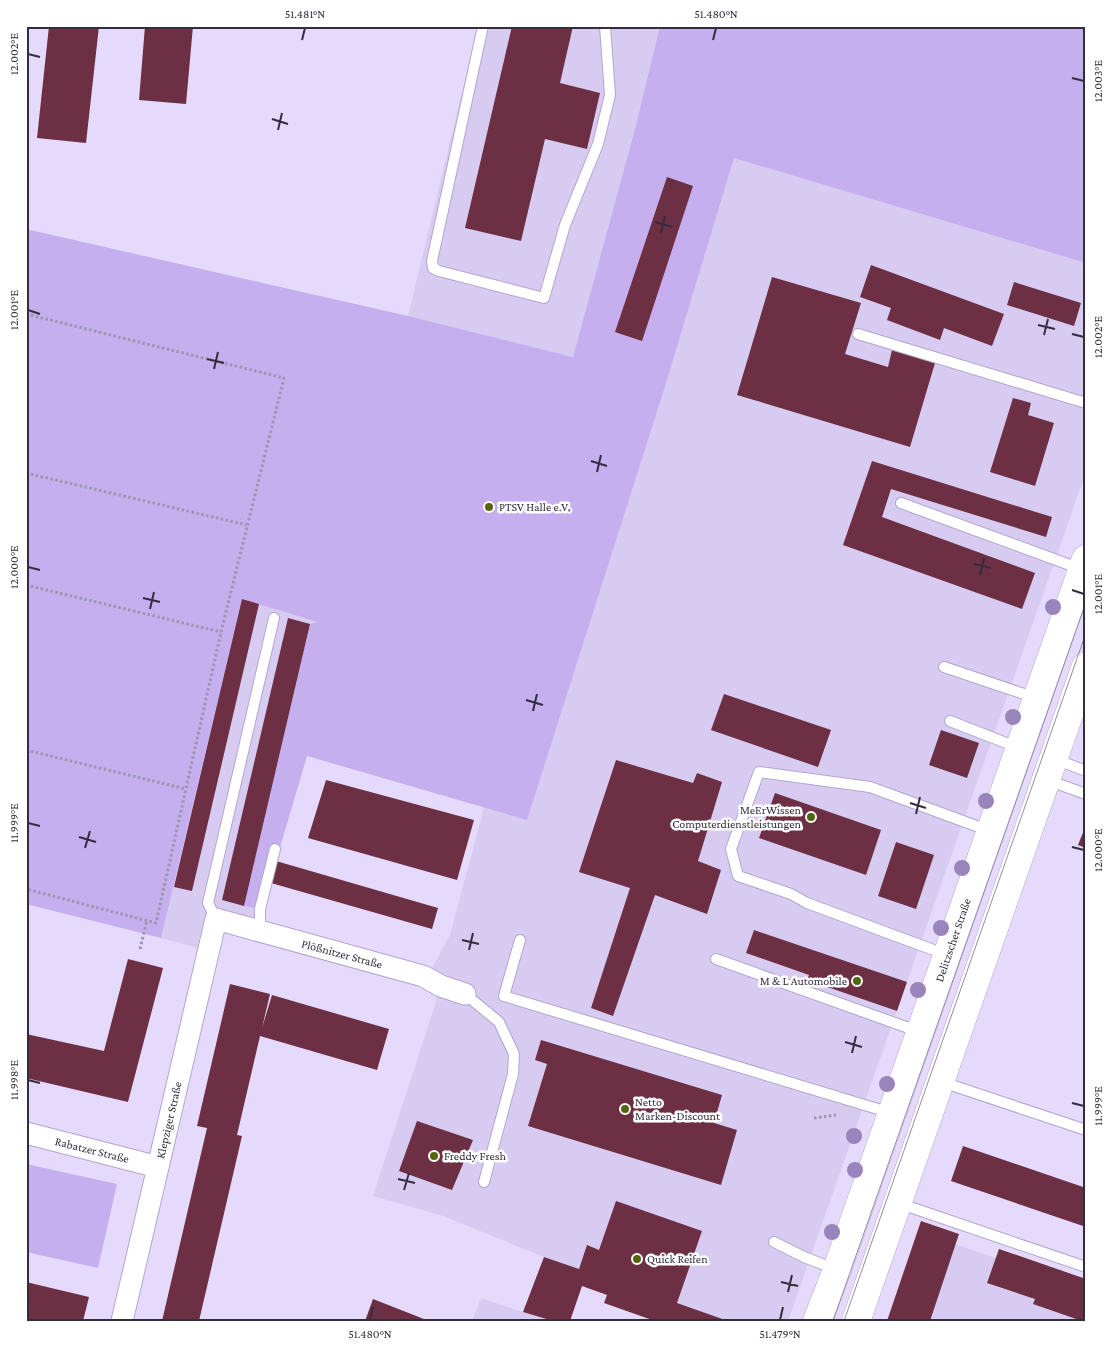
<svg xmlns="http://www.w3.org/2000/svg" width="1112" height="1347" viewBox="0 0 1112 1347" font-family="'Crimson Pro',serif">
	<rect width="100%" height="100%" fill="#e5dafb"/>
	<path fill="#d8cbf1" d="M 478,26 L 660,26 L 635,129 L 573,357 L 408,316 Z
		M 734,157 L 1086,263 L 1086,472 L 788,1321 L 728,1321 L 544,1257 L 443,1216 L 373,1196 L 441,986 L 428,975 L 450,935 L 484,808 L 485,807 L 527,819 L 663,393 Z
		M 242,599 L 319,622 L 310,624 L 244,905 L 260,909 L 260,920 L 216,919 L 209,951 L 161,938 Z
		M 923,1233 L 1086,1289 L 1086,1321 L 892,1321 Z
		M 481,1298 L 550,1321 L 472,1321 Z"/>
	<path fill="#c5afee" d="M 660,26 L 1086,26 L 1086,263 L 734,158 L 663,393 L 527,820 L 307,756 L 276,861 L 260,909 L 244,906 L 310,624 L 318,622 L 242,599 L 161,938 L 26,904 L 26,229 L 408,316 L 573,357 L 635,129 Z
		M 26,1164 L 117,1184 L 98,1268 L 26,1252 Z"/>
	<path fill="#6d2f44" d="M 49,26 L 99,26 L 86,143 L 37,138 Z
		M 145,26 L 193,26 L 186,104 L 139,100 Z
		M 512,26 L 573,26 L 560,83 L 600,93 L 587,149 L 545,139 L 521,241 L 465,228 Z
		M 667,177 L 693,186 L 642,341 L 615,332 Z
		M 871,265 L 1004,314 L 992,346 L 944,328 L 940,340 L 887,320 L 891,308 L 860,297 Z
		M 772,277 L 861,303 L 845,354 L 888,367 L 892,350 L 935,363 L 910,447 L 737,395 Z
		M 1014,282 L 1081,303 L 1074,326 L 1007,305 Z
		M 1013,398 L 1031,403 L 1028,415 L 1054,423 L 1035,486 L 990,472 Z
		M 872,461 L 1052,517 L 1046,537 L 891,489 L 882,517 L 1035,573 L 1022,609 L 843,545 Z
		M 242,599 L 259,604 L 192,891 L 174,887 Z
		M 288,618 L 310,624 L 244,906 L 222,900 Z
		M 724,694 L 831,730 L 818,767 L 711,730 Z
		M 941,730 L 979,743 L 967,778 L 929,765 Z
		M 616,760 L 693,783 L 697,773 L 722,782 L 698,861 L 721,870 L 707,914 L 655,895 L 613,1016 L 591,1008 L 630,888 L 579,872 Z
		M 326,780 L 474,820 L 457,880 L 308,838 Z
		M 775,793 L 881,830 L 866,875 L 759,838 Z
		M 1086,825 L 1086,848 L 1078,845 Z
		M 896,842 L 934,855 L 916,909 L 878,896 Z
		M 276,861 L 438,908 L 432,929 L 271,883 Z
		M 754,930 L 907,982 L 897,1011 L 807,980 L 809,975 L 746,953 Z
		M 128,959 L 163,968 L 128,1102 L 26,1078 L 26,1034 L 104,1051 Z
		M 230,984 L 270,994 L 262,1028 L 272,995 L 389,1029 L 377,1070 L 260,1036 L 237,1135 L 242,1136 L 199,1321 L 162,1321 L 207,1128 L 197,1126 Z
		M 541,1040 L 722,1095 L 714,1123 L 737,1130 L 721,1185 L 528,1126 L 547,1064 L 535,1060 Z
		M 417,1121 L 473,1140 L 452,1190 L 399,1171 Z
		M 963,1146 L 1086,1188 L 1086,1227 L 951,1181 Z
		M 616,1201 L 702,1231 L 677,1303 L 728,1321 L 655,1321 L 604,1303 L 607,1295 L 582,1286 L 570,1321 L 553,1321 L 523,1312 L 544,1257 L 579,1269 L 587,1245 L 599,1250 Z
		M 921,1221 L 959,1234 L 930,1321 L 887,1321 Z
		M 999,1249 L 1086,1279 L 1086,1321 L 1082,1321 L 1033,1304 L 1035,1299 L 987,1283 Z
		M 26,1282 L 89,1297 L 83,1321 L 26,1321 Z
		M 373,1299 L 429,1321 L 365,1321 Z"/>
	<g fill="none" stroke-linecap="round" stroke-linejoin="round">
		<g stroke="#b3a5cd" stroke-width="12">
			<path id="lane" d="M 483,26 L 432,261 L 433,268 L 439,271 L 544,298 L 565,225 L 598,144 L 610,95 L 605,26
				M 858,334 L 1086,403
				M 901,503 L 1081,569
				M 944,667 L 1036,698
				M 950,721 L 1019,748
				M 1055,759 L 1086,771
				M 1047,780 L 1086,794
				M 216,919 L 208,903 L 274,618
				M 256,930 L 260,920 L 260,909 L 275,849
				M 520,940 L 504,996 L 891,1113
				M 947,955 L 807,903 L 791,894 L 738,876 L 731,849 L 759,772 L 870,787 L 990,831
				M 716,959 L 920,1032
				M 465,994 L 499,1022 L 514,1054 L 513,1074 L 484,1182
				M 942,1082 L 1086,1130
				M 898,1203 L 1086,1267
				M 774,1242 L 804,1257 L 837,1270"/>
		</g>
		<g stroke="#b3a5cd" stroke-width="23">
			<path id="street" d="M 26,1133 L 158,1167
				M 122,1321 L 216,919 L 423,976 L 441,986 L 465,994"/>
		</g>
		<g stroke="#b3a5cd" stroke-width="29">
			<path id="secondary" d="M 817,1321 L 837,1270 L 1086,559
				M 856,1321 L 1086,666"/>
		</g>
		<path stroke="#9e95af" stroke-width="3" stroke-dasharray="2.5 2.5" stroke-linecap="butt" d="M 26,314 L 284,378 L 221,632 L 156,923 L 26,889
			M 26,473 L 247,525
			M 26,585 L 221,632
			M 26,750 L 186,789
			M 140,949 L 147,920
			M 814,1118 L 836,1115"/>
		<use href="#lane" stroke="#fff" stroke-width="10"/>
		<use href="#street" stroke="#fff" stroke-width="21"/>
		<use href="#secondary" stroke="#fff" stroke-width="28"/>
		<path stroke="#938aa3" stroke-width="1" d="M 833,1321 L 1086,602
			M 844,1321 L 1086,633"/>
	</g>
	<g fill="#9a84bc">
		<circle cx="1053" cy="607" r="8"/>
		<circle cx="1013" cy="717" r="8"/>
		<circle cx="986" cy="801" r="8"/>
		<circle cx="962" cy="868" r="8"/>
		<circle cx="941" cy="928" r="8"/>
		<circle cx="918" cy="990" r="8"/>
		<circle cx="887" cy="1084" r="8"/>
		<circle cx="854" cy="1136" r="8"/>
		<circle cx="855" cy="1170" r="8"/>
		<circle cx="832" cy="1232" r="8"/>
	</g>
	<path fill="none" stroke="#332d3d" stroke-width="2" d="M 302,40 L 305,28M 713,40 L 716,28M 28,54 L 40,57M 1072,78 L 1084,81M 272,119 L 288,124M 278,130 L 282,113M 655,222 L 672,227M 661,233 L 665,216M 28,310 L 40,314M 1038,325 L 1055,329M 1072,334 L 1084,337M 1044,335 L 1048,319M 207,359 L 224,363M 214,369 L 218,352M 591,461 L 607,466M 597,472 L 601,455M 974,564 L 991,568M 28,567 L 40,570M 980,575 L 984,558M 1072,590 L 1084,594M 143,598 L 160,602M 150,609 L 154,592M 526,700 L 543,705M 533,711 L 537,694M 910,803 L 926,808M 916,814 L 920,797M 28,823 L 40,826M 79,837 L 96,842M 1072,847 L 1084,850M 85,848 L 90,831M 462,940 L 479,944M 469,950 L 473,933M 845,1042 L 862,1047M 852,1053 L 856,1036M 28,1080 L 40,1083M 1072,1103 L 1084,1106M 398,1179 L 415,1183M 404,1190 L 409,1173M 781,1282 L 798,1286M 788,1292 L 792,1275M 370,1320 L 373,1307M 780,1320 L 783,1307"/>
	<g fill="#55650e" stroke="#fff" stroke-width="2">
		<circle cx="489" cy="507" r="5"/>
		<circle cx="811" cy="817" r="5"/>
		<circle cx="857" cy="981" r="5"/>
		<circle cx="625" cy="1109" r="5"/>
		<circle cx="434" cy="1156" r="5"/>
		<circle cx="637" cy="1259" r="5"/>
	</g>
	<g text-anchor="middle" dominant-baseline="central" stroke-width="5" stroke-linejoin="round" paint-order="stroke">
		<g font-size="12" fill="#332d3d" stroke="#fff" text-anchor="start">
			<text x="499" y="507">PTSV Halle e.V.</text>
			<text x="801" y="810" text-anchor="end">MeErWissen<tspan x="801" dy="14">Computerdienstleistungen</tspan></text>
			<text x="847" y="981" text-anchor="end">M &amp; L Automobile</text>
			<text x="635" y="1102">Netto<tspan x="635" dy="14">Marken-Discount</tspan></text>
			<text x="444" y="1156">Freddy Fresh</text>
			<text x="647" y="1259">Quick Reifen</text>
		</g>
		<g font-size="12" fill="#332d3d" stroke="#fff">
			<text transform="translate(953 940) rotate(-71)">Delitzscher Straße</text>
			<text transform="translate(342 954) rotate(15)">Plößnitzer Straße</text>
			<text transform="translate(169 1120) rotate(-77)">Klepziger Straße</text>
			<text transform="translate(92 1150) rotate(14)">Rabatzer Straße</text>
		</g>
	</g>
	<rect width="1112" height="1347" fill="none" stroke="#ffffff" stroke-width="55"/>
	<rect x="28" y="28" width="1056" height="1292" fill="none" stroke="#332d3d" stroke-width="2"/>
	<g font-size="12" text-anchor="middle" fill="#332d3d">
		<text x="305" y="18">51.481°N</text>
		<text x="716" y="18">51.480°N</text>
		<text transform="translate(14 54) rotate(-90)" y="4">12.002°E</text>
		<text transform="translate(1098 81) rotate(-90)" y="4">12.003°E</text>
		<text transform="translate(14 310) rotate(-90)" y="4">12.001°E</text>
		<text transform="translate(1098 337) rotate(-90)" y="4">12.002°E</text>
		<text transform="translate(14 567) rotate(-90)" y="4">12.000°E</text>
		<text transform="translate(1098 594) rotate(-90)" y="4">12.001°E</text>
		<text transform="translate(14 823) rotate(-90)" y="4">11.999°E</text>
		<text transform="translate(1098 850) rotate(-90)" y="4">12.000°E</text>
		<text transform="translate(14 1080) rotate(-90)" y="4">11.998°E</text>
		<text transform="translate(1098 1106) rotate(-90)" y="4">11.999°E</text>
		<text x="370" y="1338">51.480°N</text>
		<text x="780" y="1338">51.479°N</text>
	</g>
</svg>
